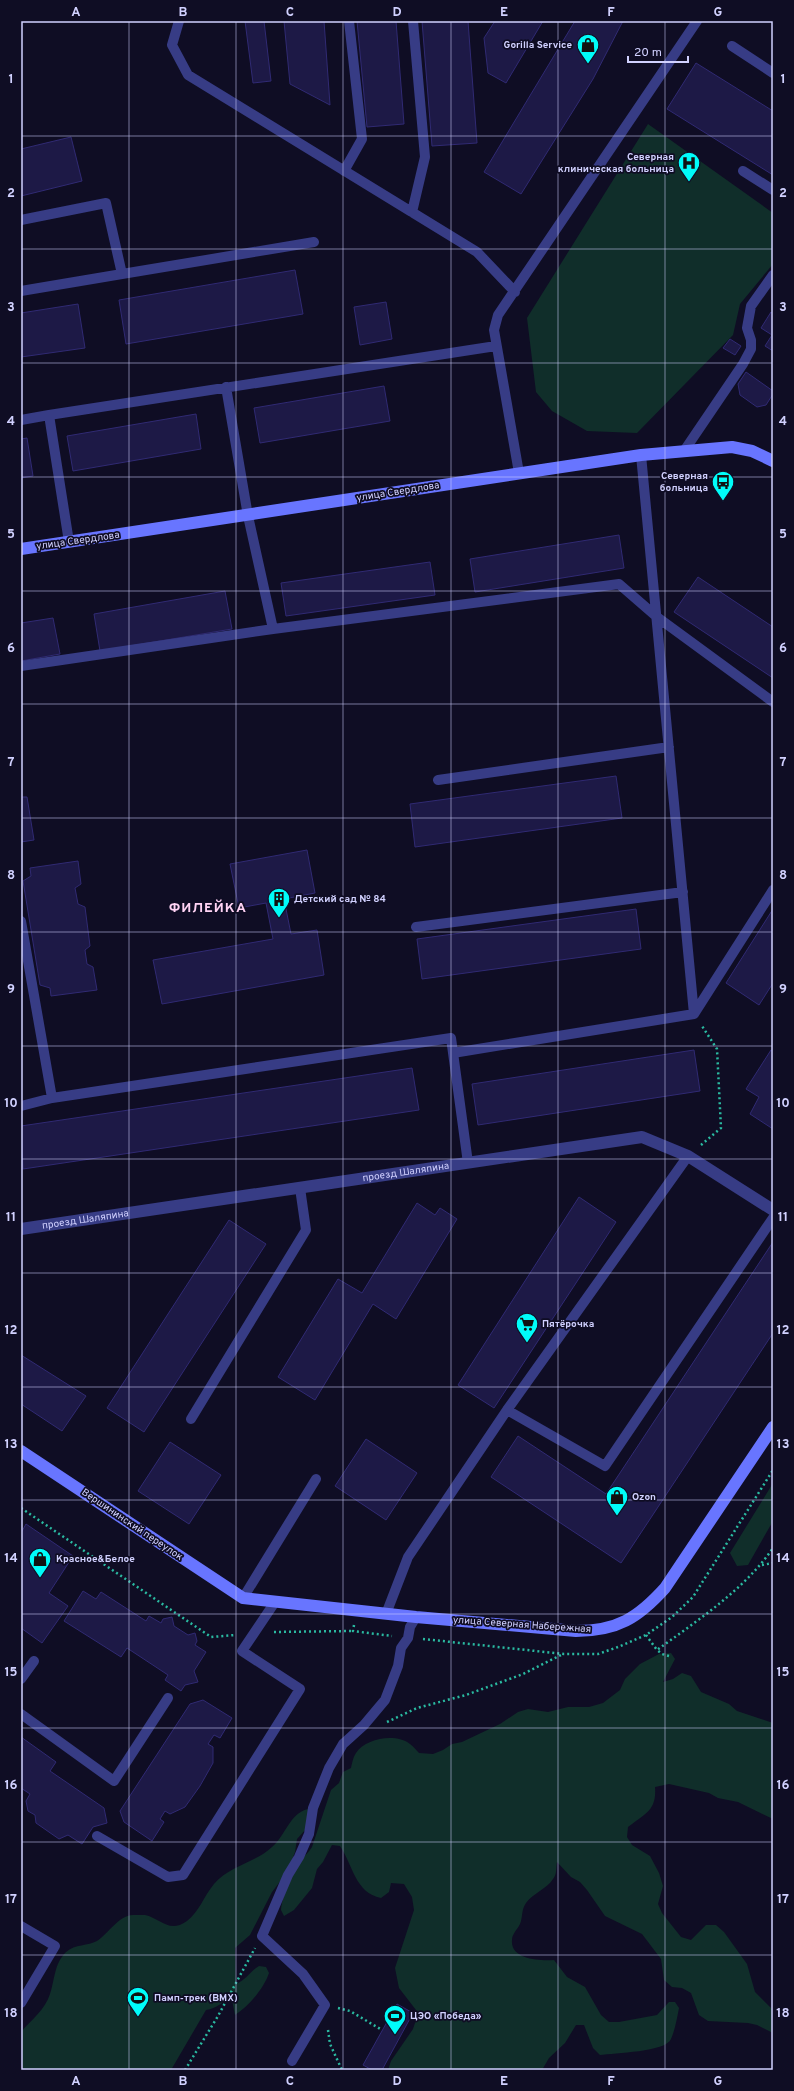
<svg xmlns="http://www.w3.org/2000/svg" width="794" height="2091" viewBox="0 0 794 2091" font-family="Overpass,sans-serif">
	<rect width="100%" height="100%" fill="#0f0d24"/>
	<path fill="#102e2a" d="M 648,124 L 773,213 L 773,264 L 740,304 L 733,335 L 637,433 L 587,431 L 552,411 L 536,392 L 527,318 Z
		M 773,1483 L 773,1521 L 748,1565 L 737,1566 L 730,1553 Z
		M 671,1653 L 675,1659 L 663,1682 L 673,1679 L 682,1673 L 691,1676 L 701,1692 L 729,1704 L 737,1711 L 773,1723 L 773,1819 L 738,1802 L 718,1798 L 709,1793 L 669,1784 L 655,1787 C 657,1811 644,1814 628,1827 L 627,1837 L 632,1845 L 650,1856 L 659,1873 L 663,1886 L 658,1904 L 662,1913 L 681,1937 L 691,1940 L 706,1925 L 716,1925 L 724,1932 L 747,1964 L 755,1992 L 773,2010 L 773,2033 L 757,2025 L 748,2023 L 708,2021 L 699,2015 L 691,1993 L 682,1988 L 672,1987 L 664,1980 L 661,1959 L 642,1934 L 605,1916 L 587,1890 L 580,1882 L 571,1877 L 557,1862 C 556,1867 557,1875 553,1879 C 547,1889 533,1893 526,1903 C 521,1910 523,1917 520,1924 C 517,1930 512,1934 512,1940 C 510,1960 541,1961 554,1960 L 567,1977 L 585,1987 L 601,2015 L 609,2022 L 619,2022 L 657,2015 L 669,2002 L 675,2002 L 679,2008 C 677,2018 675,2030 671,2039 C 666,2052 614,2053 600,2055 L 593,2048 L 584,2025 L 576,2025 L 565,2043 L 549,2058 L 542,2070 L 388,2070 L 391,2061 L 413,2029 L 417,2017 L 416,2010 L 399,1988 L 395,1968 L 414,1910 L 412,1897 L 404,1884 L 391,1883 L 389,1892 L 381,1898 C 355,1893 353,1865 340,1846 L 332,1845 L 323,1862 L 317,1869 L 312,1888 L 294,1910 L 284,1916 L 281,1910 C 282,1896 293,1870 302,1859 C 305,1855 309,1852 312,1847 L 331,1790 L 339,1783 L 343,1772 L 351,1768 C 352,1764 353,1757 356,1753 C 366,1738 396,1733 410,1744 C 414,1747 416,1750 419,1753 L 433,1754 L 443,1750 L 452,1744 L 462,1742 L 500,1724 L 518,1712 L 528,1709 L 548,1712 L 568,1707 L 589,1707 L 603,1703 L 620,1690 L 625,1679 L 640,1664 L 659,1654 Z
		M 308,1809 L 310,1812 L 306,1829 L 297,1839 L 295,1852 L 288,1871 L 272,1892 L 250,1935 L 235,1948 L 236,1984 C 246,1980 250,1971 259,1966 L 266,1967 L 269,1973 C 264,1988 249,2006 235,2015 L 232,2000 C 222,2000 217,2009 206,2010 L 171,2070 L 21,2070 L 21,2032 C 31,2020 45,2010 50,1994 C 55,1979 54,1964 66,1952 C 75,1944 88,1946 97,1941 C 109,1933 118,1916 133,1915 C 137,1915 142,1915 145,1915 C 160,1918 169,1934 187,1921 C 199,1912 204,1896 214,1884 C 229,1866 255,1863 272,1847 C 286,1835 289,1814 308,1809 Z"/>
	<path fill="#1d1946" stroke="#302a73" d="M 245,21 L 264,21 L 271,81 L 253,83 Z
		M 284,21 L 324,21 L 330,105 L 290,84 Z
		M 357,21 L 396,21 L 404,124 L 367,127 Z
		M 422,21 L 468,21 L 477,143 L 432,146 Z
		M 495,21 L 543,21 L 506,83 L 488,73 L 484,38 Z
		M 575,21 L 623,21 L 593,79 L 521,194 L 484,172 Z
		M 696,63 L 773,111 L 773,175 L 667,109 Z
		M 71,137 L 82,181 L 21,196 L 21,149 Z
		M 295,270 L 303,314 L 126,344 L 119,300 Z
		M 386,302 L 392,339 L 360,345 L 354,307 Z
		M 78,304 L 85,348 L 21,357 L 21,313 Z
		M 771,312 L 773,314 L 773,351 L 765,346 L 772,335 L 761,328 Z
		M 730,339 L 741,346 L 735,355 L 723,348 Z
		M 746,372 L 773,391 L 773,394 L 766,405 L 757,407 L 740,395 L 738,384 Z
		M 384,386 L 390,421 L 260,443 L 254,408 Z
		M 196,414 L 201,449 L 73,471 L 67,436 Z
		M 27,438 L 33,476 L 21,478 L 21,439 Z
		M 619,535 L 624,568 L 475,592 L 470,559 Z
		M 430,562 L 435,595 L 286,616 L 281,583 Z
		M 698,577 L 773,627 L 773,678 L 674,612 Z
		M 225,591 L 232,629 L 100,651 L 94,614 Z
		M 53,618 L 60,654 L 21,661 L 21,623 Z
		M 616,776 L 622,818 L 415,847 L 410,804 Z
		M 21,797 L 27,797 L 34,840 L 21,842 Z
		M 307,850 L 315,893 L 284,899 L 291,934 L 317,930 L 324,975 L 162,1004 L 153,960 L 273,939 L 266,903 L 239,908 L 230,864 Z
		M 78,861 L 81,884 L 75,888 L 78,904 L 85,907 L 90,946 L 85,950 L 87,964 L 93,967 L 97,990 L 51,996 L 50,988 L 40,985 L 23,881 L 31,876 L 30,868 Z
		M 636,909 L 641,949 L 422,979 L 417,939 Z
		M 773,909 L 773,983 L 759,1005 L 726,983 Z
		M 694,1050 L 700,1091 L 478,1125 L 472,1084 Z
		M 771,1050 L 773,1051 L 773,1129 L 750,1114 L 759,1097 L 746,1089 Z
		M 412,1068 L 419,1110 L 23,1169 L 21,1126 Z
		M 579,1197 L 616,1222 L 494,1408 L 458,1385 Z
		M 417,1203 L 435,1215 L 440,1208 L 457,1219 L 396,1319 L 373,1304 L 315,1400 L 278,1377 L 338,1279 L 362,1293 Z
		M 229,1220 L 266,1244 L 144,1432 L 107,1408 Z
		M 773,1242 L 773,1333 L 621,1563 L 491,1477 L 518,1436 L 606,1494 Z
		M 21,1355 L 86,1396 L 62,1431 L 21,1404 Z
		M 366,1439 L 417,1473 L 386,1520 L 335,1486 Z
		M 170,1442 L 221,1475 L 189,1524 L 138,1491 Z
		M 26,1524 L 73,1556 L 49,1593 L 68,1606 L 42,1643 L 21,1628 L 21,1533 Z
		M 83,1591 L 96,1599 L 101,1592 L 146,1621 L 149,1616 L 161,1623 L 163,1619 L 172,1617 L 174,1626 L 188,1635 L 195,1633 L 197,1641 L 195,1645 L 206,1652 L 194,1671 L 198,1682 L 185,1685 L 181,1691 L 165,1680 L 168,1675 L 127,1648 L 121,1657 L 64,1621 Z
		M 203,1700 L 232,1718 L 220,1738 L 214,1735 L 208,1744 L 213,1747 L 213,1763 L 200,1786 L 185,1807 L 170,1814 L 165,1811 L 160,1819 L 164,1822 L 152,1841 L 124,1822 L 120,1811 L 190,1704 Z
		M 21,1737 L 56,1762 L 50,1771 L 104,1808 L 107,1823 L 93,1827 L 82,1844 L 68,1835 L 59,1839 L 36,1823 L 35,1815 L 28,1811 L 26,1801 L 30,1794 L 21,1788 Z
		M 397,2004 L 413,2013 L 382,2070 L 372,2070 L 363,2065 Z"/>
	<g fill="none" stroke-linecap="round" stroke-linejoin="round">
		<path stroke="#2abaa1" stroke-width="2.5" stroke-dasharray="2 3" stroke-linecap="butt" d="M 701,1145 L 721,1128 L 717,1049 L 702,1026
			M 21,1508 L 211,1637 L 235,1635
			M 762,1565 L 773,1563
			M 354,1625 L 353,1631 L 392,1636
			M 274,1632 L 353,1631
			M 646,1635 L 657,1650
			M 423,1639 L 564,1654 L 598,1654 L 618,1647 L 646,1635 L 672,1617 L 693,1597 L 773,1470
			M 669,1656 L 662,1654 L 657,1650 C 698,1620 744,1590 773,1548
			M 387,1722 L 417,1708 L 466,1695 L 523,1674 L 563,1654
			M 338,2008 L 350,2011 L 382,2030
			M 328,2030 L 330,2044 L 342,2070
			M 185,2070 L 218,2016 L 255,1948"/>
		<path stroke="#373c85" stroke-width="10" d="M 179,21 L 172,45 L 188,75 L 477,252 L 515,292
			M 732,46 L 773,73
			M 344,171 L 362,139 L 349,21
			M 743,171 L 773,190
			M 412,212 L 425,157 L 413,21
			M 21,220 L 106,203 L 122,274 L 314,242
			M 21,291 L 122,274
			M 226,387 L 248,516 L 273,629 L 619,584 L 657,617 L 773,702
			M 49,415 L 496,346
			M 21,420 L 49,415 L 69,542
			M 684,451 L 743,364 L 751,349 L 751,340 L 747,328 L 751,306 L 773,275
			M 641,455 L 694,1014 L 773,890
			M 519,473 L 494,330 L 498,315 L 697,21
			M 21,666 L 273,629
			M 438,780 L 669,747
			M 21,921 L 52,1098 L 451,1038 L 468,1163
			M 416,927 L 683,892
			M 453,1053 L 694,1014
			M 21,1106 L 52,1098
			M 507,1410 L 605,1466 L 773,1218
			M 191,1419 L 306,1230 L 300,1188
			M 243,1598 L 316,1479
			M 386,1614 L 408,1557 L 507,1410 L 688,1156
			M 21,1679 L 34,1661
			M 21,1714 L 114,1781 L 168,1698
			M 97,1836 L 168,1877 L 183,1875 L 300,1689 L 242,1651 L 275,1602
			M 21,1926 L 55,1946 L 21,2003
			M 292,2061 L 325,2005 L 303,1974 L 262,1936 L 288,1875 L 299,1857 L 309,1834 L 313,1808 L 329,1768 L 343,1744 L 364,1725 L 385,1700 L 398,1666 L 401,1648 L 408,1638 L 410,1627 L 416,1617"/>
		<path stroke="#373c85" stroke-width="12" id="s1" d="M 21,1229 L 642,1137 L 688,1156 L 773,1210"/>
		<path stroke="#6875ff" stroke-width="12" d="M 21,549 L 641,455 L 732,447 L 752,451 L 773,461
			M 21,1451 L 243,1598 L 416,1617 L 576,1631 C 617,1631 638,1618 665,1588 L 773,1427"/>
	</g>
	<path fill="none" stroke="#d1d1ff" stroke-width="1" stroke-opacity="0.55" d="M 129,21 L 129,2070M 236,21 L 236,2070M 343,21 L 343,2070M 451,21 L 451,2070M 558,21 L 558,2070M 665,21 L 665,2070M 21,136 L 773,136M 21,249 L 773,249M 21,363 L 773,363M 21,477 L 773,477M 21,591 L 773,591M 21,704 L 773,704M 21,818 L 773,818M 21,932 L 773,932M 21,1046 L 773,1046M 21,1159 L 773,1159M 21,1273 L 773,1273M 21,1387 L 773,1387M 21,1500 L 773,1500M 21,1614 L 773,1614M 21,1728 L 773,1728M 21,1842 L 773,1842M 21,1955 L 773,1955"/>
	<defs>
		<g id="shop-pin" transform="scale(1.15)"><path d="M0 17L-7.5 6A9.5 9.5 0 1 1 7.5 6Z" fill="#00fcf9" stroke="#0f0d24"/><path d="M-5-2.5h2.3a2.7 3.5 0 0 1 5.4 0H5L5.5 6h-11ZM-1.5-2.5h3a1.5 2.3 0 0 0-3 0Z" fill="#111"/></g>
		<g id="hospital-pin" transform="scale(1.15)"><path d="M0 17L-7.5 6A9.5 9.5 0 1 1 7.5 6Z" fill="#00fcf9" stroke="#0f0d24"/><path d="M-5-5h3v3.5h4V-5h3V5h-3V1.5h-4V5h-3Z" fill="#111"/></g>
		<g id="bus-pin" transform="scale(1.15)"><path d="M0 17L-7.5 6A9.5 9.5 0 1 1 7.5 6Z" fill="#00fcf9" stroke="#0f0d24"/><path d="M-5-6H5V4H4V6H2V4H-2V6H-4V4H-5ZM-3.5-4V0h7V-4ZM-3.5 1.2v1.5H-2V1.2ZM2 1.2v1.5H3.5V1.2Z" fill="#111"/></g>
		<g id="building-pin" transform="scale(1.15)"><path d="M0 17L-7.5 6A9.5 9.5 0 1 1 7.5 6Z" fill="#00fcf9" stroke="#0f0d24"/><path d="M-4-6H4V6H1V3H-1V6H-4ZM-2.5-4.3h1.7v1.8h-1.7ZM.8-4.3h1.7v1.8H.8ZM-2.5-1h1.7V.8h-1.7ZM.8-1h1.7V.8H.8Z" fill="#111"/></g>
		<g id="supermarket-pin" transform="scale(1.15)"><path d="M0 17L-7.5 6A9.5 9.5 0 1 1 7.5 6Z" fill="#00fcf9" stroke="#0f0d24"/><path d="M-6-5.5h2.5l.6 2H6L4.5 2H-2.5L-4.4-4H-6ZM-1.5 3.2a1.3 1.3 0 1 0 .1 0ZM3 3.2a1.3 1.3 0 1 0 .1 0Z" fill="#111"/></g>
		<g id="stadium-pin" transform="scale(1.15)"><path d="M0 17L-7.5 6A9.5 9.5 0 1 1 7.5 6Z" fill="#00fcf9" stroke="#0f0d24"/><path d="M0-5a6.5 5 0 1 0 0 10a6.5 5 0 1 0 0-10ZM-3.5-1.8h7v3.6h-7Z" fill="#111"/></g>
	</defs>
	<g fill-rule="evenodd">
		<use href="#shop-pin" x="588" y="45"/>
		<use href="#hospital-pin" x="689" y="163"/>
		<use href="#bus-pin" x="723" y="482"/>
		<use href="#building-pin" x="279" y="899"/>
		<use href="#supermarket-pin" x="527" y="1324"/>
		<use href="#shop-pin" x="617" y="1497"/>
		<use href="#shop-pin" x="40" y="1559"/>
		<use href="#stadium-pin" x="138" y="1998"/>
		<use href="#stadium-pin" x="395" y="2016"/>
	</g>
	<g text-anchor="middle" dominant-baseline="central" stroke-width="3.5" stroke-linejoin="round" paint-order="stroke">
		<g font-size="10" font-weight="bold" fill="#d1d1ff" stroke="#0f0d24" text-anchor="start">
			<text x="572" y="45" text-anchor="end">Gorilla Service</text>
			<text x="674" y="157" text-anchor="end">Северная<tspan x="674" dy="12">клиническая больница</tspan></text>
			<text x="708" y="476" text-anchor="end">Северная<tspan x="708" dy="12">больница</tspan></text>
			<text x="294" y="899">Детский сад № 84</text>
			<text x="542" y="1324">Пятёрочка</text>
			<text x="632" y="1497">Ozon</text>
			<text x="56" y="1559">Красное&amp;Белое</text>
			<text x="154" y="1998">Памп-трек (BMX)</text>
			<text x="410" y="2016">ЦЭО «Победа»</text>
		</g>
		<g font-size="10" fill="#d1d1ff" stroke="#0f0d24">
			<text transform="translate(398 492) rotate(-9)">улица Свердлова</text>
			<text transform="translate(78 541) rotate(-8)">улица Свердлова</text>
			<text stroke="none"><textPath href="#s1" startOffset="389">проезд Шаляпина</textPath></text>
			<text stroke="none"><textPath href="#s1" startOffset="65">проезд Шаляпина</textPath></text>
			<text transform="translate(132 1525) rotate(34)">Вершининский переулок</text>
			<text transform="translate(522 1625) rotate(4)">улица Северная Набережная</text>
		</g>
		<g font-size="14" font-weight="bold" letter-spacing="1" fill="#ffd3f4" stroke="#0f0d24">
			<text x="208" y="908">ФИЛЕЙКА</text>
		</g>
	</g>
	<rect width="794" height="2091" fill="none" stroke="#0f0d24" stroke-width="44"/>
	<path d="M628 56v6h60v-6" fill="none" stroke="#d1d1ff" stroke-width="2"/>
	<text x="634" y="56" font-size="12" fill="#d1d1ff" stroke="#0f0d24" stroke-width="3" paint-order="stroke">20 m</text>
	<rect x="22" y="22" width="750" height="2047" fill="none" stroke="#d1d1ff" stroke-width="1.5"/>
	<g font-size="13" text-anchor="middle" font-weight="bold" fill="#d1d1ff">
		<text x="76" y="16">A</text>
		<text x="183" y="16">B</text>
		<text x="290" y="16">C</text>
		<text x="397" y="16">D</text>
		<text x="504" y="16">E</text>
		<text x="611" y="16">F</text>
		<text x="718" y="16">G</text>
		<text x="11" y="83">1</text>
		<text x="783" y="83">1</text>
		<text x="11" y="197">2</text>
		<text x="783" y="197">2</text>
		<text x="11" y="311">3</text>
		<text x="783" y="311">3</text>
		<text x="11" y="425">4</text>
		<text x="783" y="425">4</text>
		<text x="11" y="538">5</text>
		<text x="783" y="538">5</text>
		<text x="11" y="652">6</text>
		<text x="783" y="652">6</text>
		<text x="11" y="766">7</text>
		<text x="783" y="766">7</text>
		<text x="11" y="879">8</text>
		<text x="783" y="879">8</text>
		<text x="11" y="993">9</text>
		<text x="783" y="993">9</text>
		<text x="11" y="1107">10</text>
		<text x="783" y="1107">10</text>
		<text x="11" y="1221">11</text>
		<text x="783" y="1221">11</text>
		<text x="11" y="1334">12</text>
		<text x="783" y="1334">12</text>
		<text x="11" y="1448">13</text>
		<text x="783" y="1448">13</text>
		<text x="11" y="1562">14</text>
		<text x="783" y="1562">14</text>
		<text x="11" y="1676">15</text>
		<text x="783" y="1676">15</text>
		<text x="11" y="1789">16</text>
		<text x="783" y="1789">16</text>
		<text x="11" y="1903">17</text>
		<text x="783" y="1903">17</text>
		<text x="11" y="2017">18</text>
		<text x="783" y="2017">18</text>
		<text x="76" y="2085">A</text>
		<text x="183" y="2085">B</text>
		<text x="290" y="2085">C</text>
		<text x="397" y="2085">D</text>
		<text x="504" y="2085">E</text>
		<text x="611" y="2085">F</text>
		<text x="718" y="2085">G</text>
	</g>
</svg>
